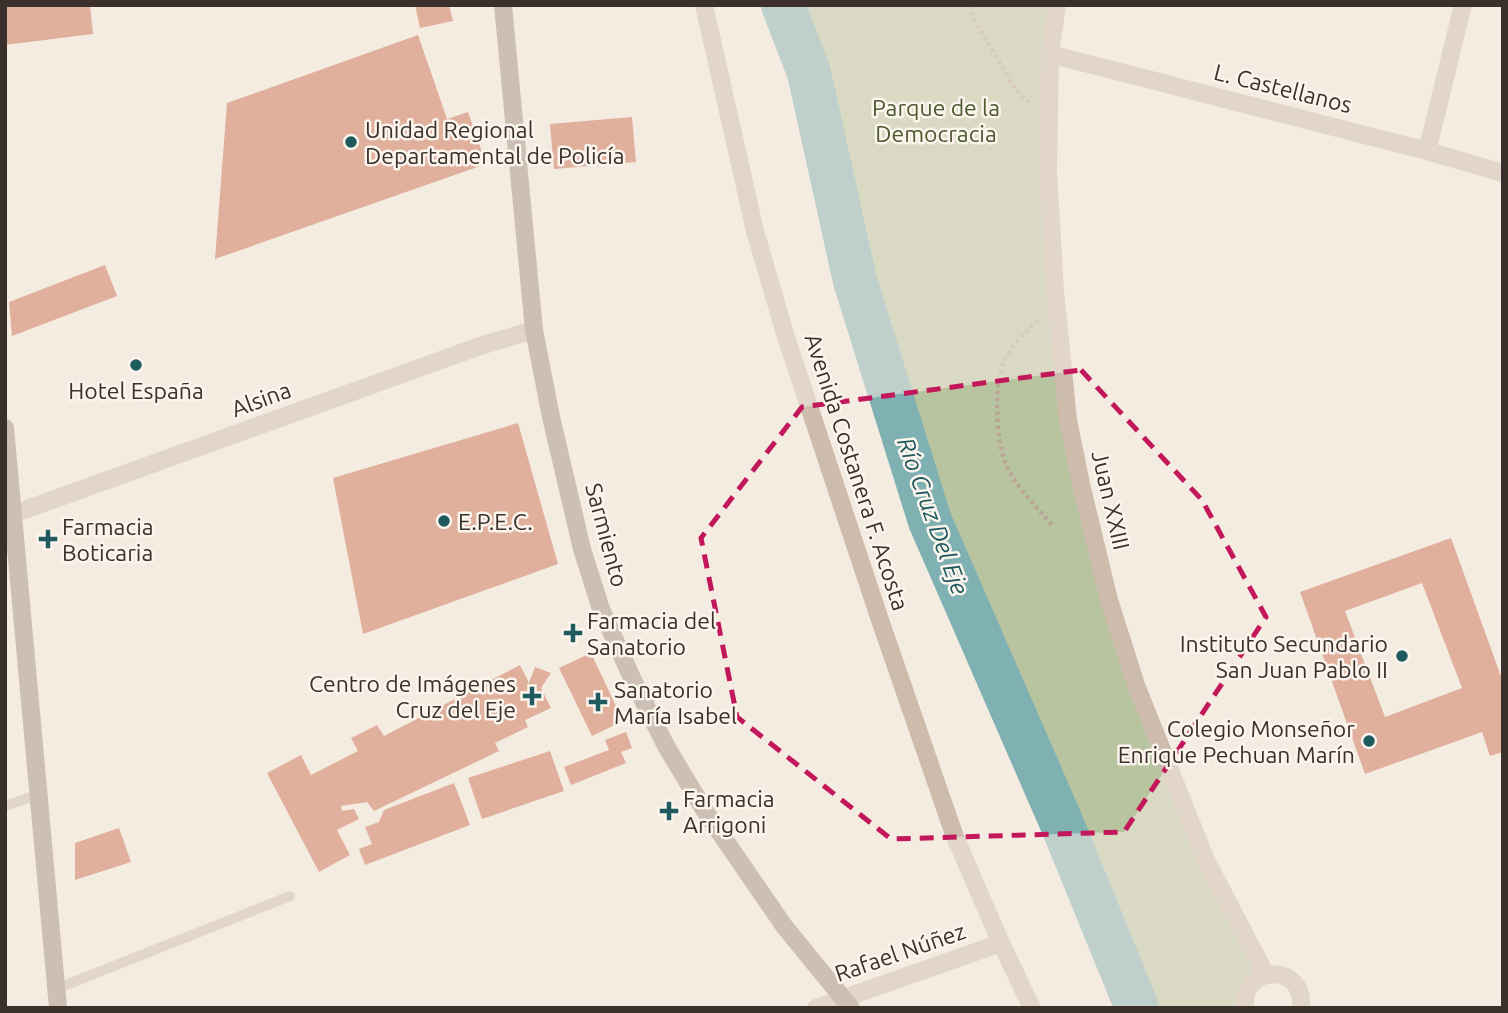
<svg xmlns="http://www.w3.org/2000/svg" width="1508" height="1013" viewBox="0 0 1508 1013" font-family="Ubuntu,sans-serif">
	<rect width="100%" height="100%" fill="#f4ebe1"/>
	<path fill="#b8c4a0" d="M 783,5 L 1057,5 L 1050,54 L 1068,420 L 1136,685 L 1266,975 L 1245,1008 L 1137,1008 L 1062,824 L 930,521 L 855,281 L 809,73 Z"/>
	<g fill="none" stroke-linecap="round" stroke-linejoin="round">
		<path stroke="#7fb0b2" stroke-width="44" d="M 783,5 L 809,73 L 855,281 L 930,521 L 1062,824 L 1137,1008"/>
	</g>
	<path fill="#c8694b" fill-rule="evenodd" d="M 5,5 L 90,5 L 93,34 L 5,45 Z
		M 415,5 L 449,5 L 453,21 L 420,28 Z
		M 418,35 L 447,119 L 468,112 L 486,164 L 215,259 L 227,103 Z
		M 632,117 L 636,162 L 554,169 L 550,124 Z
		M 105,265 L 117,296 L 12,336 L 9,302 Z
		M 518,423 L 558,564 L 363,634 L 333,478 Z
		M 1451,538 L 1503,682 L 1503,752 L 1490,756 L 1482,732 L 1365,774 L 1300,592 ZM 1422,583 L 1462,688 L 1385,717 L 1345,611 Z
		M 591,653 L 623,721 L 592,736 L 559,668 Z
		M 520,665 L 529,683 L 535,667 L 551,673 L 541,688 L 551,708 L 525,720 L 528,727 L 495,743 L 499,751 L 374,811 L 367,802 L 341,806 L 342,811 L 354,809 L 359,819 L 337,830 L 350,855 L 319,872 L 267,773 L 301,755 L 311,775 L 358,751 L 351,738 L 377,725 L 384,736 Z
		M 626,732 L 632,748 L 621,752 L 626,763 L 571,785 L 564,767 L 609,750 L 605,740 Z
		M 550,751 L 564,791 L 482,819 L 468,778 Z
		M 454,783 L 470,825 L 365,865 L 359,849 L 372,844 L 365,827 L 379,822 L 384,810 Z
		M 119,828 L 131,862 L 75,880 L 75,843 Z"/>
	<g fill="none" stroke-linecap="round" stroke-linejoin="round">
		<path stroke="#b9a596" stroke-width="4.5" stroke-dasharray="3.5 3.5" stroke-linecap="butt" d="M 971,5 L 973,17 L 1013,86 L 1029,102
			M 1038,320 C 1025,332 1007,349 1002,367 C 994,393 996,439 1006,464 C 1015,486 1036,506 1052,525"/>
		<path stroke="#cdbbac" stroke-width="10" d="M 5,806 L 39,794
			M 56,989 L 290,896"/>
		<path stroke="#cdbbac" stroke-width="18" d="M 704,5 L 755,231 L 786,337 L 880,620 L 955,837 L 1001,943
			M 1050,54 L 1427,151 L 1503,173
			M 1427,151 L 1463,5
			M 5,517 L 483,345 L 534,330"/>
		<path stroke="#cdbbac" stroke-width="18" d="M 1057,5 L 1050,54 L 1048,172 L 1055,291 L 1068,420 L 1081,484 L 1109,600 L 1136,685 L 1206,860 L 1266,975
			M 816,1008 L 1001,943 L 1032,1008
			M 1245,1008 C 1241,963 1306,963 1301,1008"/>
		<path stroke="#a18a7d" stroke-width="18" d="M 503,5 L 534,330 L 551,417 L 582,549 L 601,609 L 632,678 L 666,746 L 705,811 L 784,926 L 851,1008
			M 5,428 L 58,1008"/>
	</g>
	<path d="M0 0H1508V1013H0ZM 1081,370 L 1202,500 L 1266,617 L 1124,832 L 891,839 L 737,717 L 701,538 L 802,407 Z" fill="#f4ebe1" fill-opacity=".55" fill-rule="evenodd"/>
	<path fill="none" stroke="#c2185b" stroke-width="5" stroke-dasharray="14 9" stroke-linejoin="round" d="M 1081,370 L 1202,500 L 1266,617 L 1124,832 L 891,839 L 737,717 L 701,538 L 802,407 Z"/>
	<g fill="#1f5a5e" stroke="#fbf5ee" stroke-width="2.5">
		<circle cx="351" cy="142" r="7"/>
		<circle cx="136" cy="365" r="7"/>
		<circle cx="444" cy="521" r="7"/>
		<path d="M44.5 528.5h7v7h7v7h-7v7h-7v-7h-7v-7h7z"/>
		<path d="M569.5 622.5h7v7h7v7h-7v7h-7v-7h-7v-7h7z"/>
		<circle cx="1402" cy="656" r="7"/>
		<path d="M528.5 685.5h7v7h7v7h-7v7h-7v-7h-7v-7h7z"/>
		<path d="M594.5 691.5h7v7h7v7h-7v7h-7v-7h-7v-7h7z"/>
		<circle cx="1369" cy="741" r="7"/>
		<path d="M665.5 800.5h7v7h7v7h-7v7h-7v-7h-7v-7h7z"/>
	</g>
	<g text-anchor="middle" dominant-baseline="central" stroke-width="5" stroke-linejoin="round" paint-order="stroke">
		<g font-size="23" fill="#3b302b" stroke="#fbf5ee">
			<text transform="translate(1283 88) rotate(14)">L. Castellanos</text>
			<text transform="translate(261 399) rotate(-20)">Alsina</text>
			<text transform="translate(857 472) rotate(72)">Avenida Costanera F. Acosta</text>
			<text transform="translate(1111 500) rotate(77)">Juan XXIII</text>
			<text transform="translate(607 535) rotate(75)">Sarmiento</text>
			<text transform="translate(900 952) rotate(-19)">Rafael Núñez</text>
		</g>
		<g font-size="23" fill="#4a5a2e" stroke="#fbf5ee">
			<text x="936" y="107">Parque de la<tspan x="936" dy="26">Democracia</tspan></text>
		</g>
		<g font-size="23" fill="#3b302b" stroke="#fbf5ee" text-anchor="start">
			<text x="365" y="129">Unidad Regional<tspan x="365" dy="26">Departamental de Policía</tspan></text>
			<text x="136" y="390" text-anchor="middle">Hotel España</text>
			<text x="458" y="521">E.P.E.C.</text>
			<text x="62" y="526">Farmacia<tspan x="62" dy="26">Boticaria</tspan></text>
			<text x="587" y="620">Farmacia del<tspan x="587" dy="26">Sanatorio</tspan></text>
			<text x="1388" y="643" text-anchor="end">Instituto Secundario<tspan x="1388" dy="26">San Juan Pablo II</tspan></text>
			<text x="516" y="683" text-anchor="end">Centro de Imágenes<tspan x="516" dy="26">Cruz del Eje</tspan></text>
			<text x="614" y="689">Sanatorio<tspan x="614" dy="26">María Isabel</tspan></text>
			<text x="1355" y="728" text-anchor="end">Colegio Monseñor<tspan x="1355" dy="26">Enrique Pechuan Marín</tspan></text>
			<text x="683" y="798">Farmacia<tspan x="683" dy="26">Arrigoni</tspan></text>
		</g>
		<g font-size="24" font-style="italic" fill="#1f5a5e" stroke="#fbf5ee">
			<text transform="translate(933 516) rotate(70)">Río Cruz Del Eje</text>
		</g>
	</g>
	<rect width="1508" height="1013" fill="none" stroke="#3b302b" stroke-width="14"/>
</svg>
